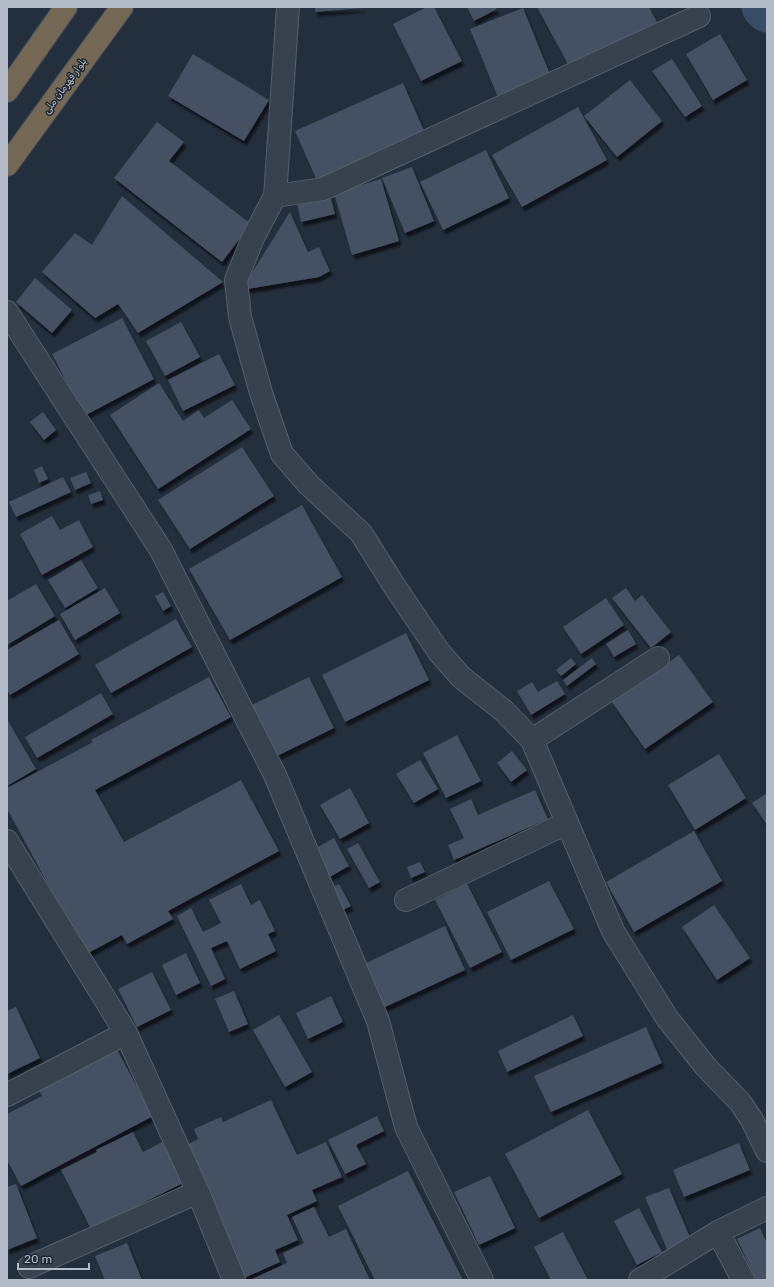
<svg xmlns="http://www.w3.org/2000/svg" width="774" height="1287" viewBox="0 0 774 1287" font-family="Rubik,Cairo,sans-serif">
	<defs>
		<filter id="shadow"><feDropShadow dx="2.5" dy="4.5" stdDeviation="1" flood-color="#0009"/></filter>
	</defs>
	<rect width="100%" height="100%" fill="#242f3e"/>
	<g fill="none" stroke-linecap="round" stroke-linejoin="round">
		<path stroke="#394c67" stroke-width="43" d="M 763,7 L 767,11"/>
	</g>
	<path fill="#455162" filter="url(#shadow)" d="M 315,7 L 363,7 L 363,8 L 315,12 Z
		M 427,7 L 434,7 L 462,61 L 421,81 L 393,24 Z
		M 467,7 L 495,7 L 497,9 L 474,21 Z
		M 537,7 L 649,7 L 657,22 L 570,68 Z
		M 523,8 L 552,79 L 499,100 L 470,29 Z
		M 720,34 L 747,80 L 713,100 L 686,54 Z
		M 193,54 L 269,100 L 244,141 L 168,96 Z
		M 672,59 L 702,106 L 685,117 L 652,71 Z
		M 630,80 L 662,121 L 617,157 L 584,116 Z
		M 403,83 L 426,135 L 318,183 L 295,131 Z
		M 578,107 L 607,160 L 522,207 L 492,155 Z
		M 157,122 L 184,142 L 169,161 L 251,224 L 222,262 L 114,178 Z
		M 486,150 L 509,198 L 443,230 L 420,182 Z
		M 412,167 L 434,221 L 405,233 L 382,178 Z
		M 381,179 L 399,241 L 352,255 L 334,193 Z
		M 329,191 L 335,214 L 301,222 L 296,199 Z
		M 122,196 L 223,282 L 138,333 L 118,304 L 95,318 L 42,272 L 75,233 L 92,245 Z
		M 290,212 L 308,252 L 319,247 L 330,271 L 319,277 L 241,290 Z
		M 35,278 L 72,310 L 52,333 L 16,302 Z
		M 122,318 L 154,379 L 84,416 L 52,354 Z
		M 181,322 L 200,357 L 165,376 L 146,341 Z
		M 219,354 L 235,385 L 183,411 L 168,380 Z
		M 159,383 L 183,421 L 199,410 L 204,418 L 232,400 L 251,429 L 158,489 L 110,415 Z
		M 43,412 L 56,430 L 44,440 L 30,422 Z
		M 242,447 L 274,496 L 190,549 L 158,500 Z
		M 42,466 L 48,479 L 39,483 L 34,470 Z
		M 86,472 L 91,483 L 75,490 L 70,478 Z
		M 63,477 L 71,492 L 16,517 L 9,502 Z
		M 100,491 L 103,500 L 91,504 L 88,495 Z
		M 302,505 L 342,577 L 230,640 L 189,569 Z
		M 52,516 L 60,530 L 79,520 L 93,547 L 42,575 L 20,534 Z
		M 81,560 L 98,588 L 65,608 L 48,580 Z
		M 36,584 L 55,616 L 7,645 L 7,601 Z
		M 105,588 L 120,613 L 75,640 L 60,614 Z
		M 626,588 L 635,601 L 642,595 L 671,632 L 651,648 L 612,598 Z
		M 163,592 L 171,606 L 163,611 L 155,596 Z
		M 606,598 L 624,625 L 581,654 L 563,627 Z
		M 176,619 L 192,647 L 111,693 L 95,665 Z
		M 59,620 L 79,654 L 10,695 L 7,690 L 7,650 Z
		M 628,630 L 636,644 L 614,657 L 606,644 Z
		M 406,633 L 429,680 L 345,722 L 322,675 Z
		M 679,655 L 713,702 L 645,749 L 612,702 Z
		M 571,658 L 576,664 L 561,676 L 556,670 Z
		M 592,658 L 596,664 L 567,686 L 563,680 Z
		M 209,677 L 231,717 L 95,790 L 124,842 L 241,780 L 279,851 L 168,911 L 173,919 L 127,944 L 122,935 L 86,954 L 7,809 L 7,788 L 93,742 L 91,740 Z
		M 309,677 L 334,728 L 277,756 L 252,705 Z
		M 557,681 L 565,694 L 531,715 L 517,691 L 532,682 L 538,692 Z
		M 101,693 L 113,714 L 37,758 L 25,737 Z
		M 7,719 L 36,769 L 7,786 Z
		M 457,735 L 481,781 L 446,798 L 423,753 Z
		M 512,751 L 527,770 L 511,782 L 497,763 Z
		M 719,754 L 746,798 L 695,830 L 668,785 Z
		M 420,760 L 438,789 L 414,803 L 396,774 Z
		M 350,788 L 369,823 L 340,839 L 320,805 Z
		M 535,790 L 548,819 L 454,860 L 448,845 L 464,838 L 450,809 L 471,799 L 478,815 Z
		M 767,793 L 767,825 L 752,803 Z
		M 694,831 L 722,881 L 634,932 L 606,882 Z
		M 334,838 L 349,866 L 326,879 L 311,851 Z
		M 358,843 L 380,882 L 369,888 L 347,849 Z
		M 420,862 L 425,872 L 411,878 L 407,867 Z
		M 549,881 L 574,929 L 511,960 L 487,912 Z
		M 241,884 L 251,905 L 260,900 L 275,931 L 268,934 L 276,951 L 240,969 L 227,941 L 211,948 L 225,979 L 211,986 L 177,916 L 191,908 L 203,932 L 221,923 L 209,900 Z
		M 339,884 L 351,906 L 339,912 L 328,890 Z
		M 467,884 L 502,952 L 470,968 L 435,900 Z
		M 714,905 L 750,958 L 717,980 L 682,927 Z
		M 445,926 L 465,970 L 383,1008 L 362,965 Z
		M 186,953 L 200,983 L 176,995 L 162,965 Z
		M 152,972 L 171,1010 L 137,1027 L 118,989 Z
		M 234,991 L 248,1024 L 229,1032 L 215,999 Z
		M 331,996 L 343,1022 L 308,1039 L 296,1013 Z
		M 16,1007 L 40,1058 L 7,1074 L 7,1011 Z
		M 279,1015 L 312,1072 L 285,1087 L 253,1030 Z
		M 573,1015 L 583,1036 L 507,1072 L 498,1051 Z
		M 646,1027 L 662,1063 L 551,1112 L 534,1076 Z
		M 116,1048 L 153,1116 L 21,1186 L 7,1160 L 7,1114 L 42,1096 L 38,1089 Z
		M 271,1100 L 297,1155 L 326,1142 L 342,1177 L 312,1190 L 317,1201 L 287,1215 L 298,1240 L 275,1250 L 280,1262 L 244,1278 L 183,1147 L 198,1139 L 194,1129 L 221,1117 L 223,1122 Z
		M 588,1110 L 622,1174 L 539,1218 L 505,1154 Z
		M 377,1116 L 384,1131 L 356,1145 L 366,1164 L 345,1174 L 328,1140 Z
		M 133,1132 L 143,1152 L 162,1142 L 183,1183 L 91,1229 L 61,1170 L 97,1152 L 96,1150 Z
		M 739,1143 L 750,1170 L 684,1197 L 673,1170 Z
		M 408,1171 L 463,1280 L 375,1280 L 338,1206 Z
		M 490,1176 L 515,1228 L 479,1245 L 454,1192 Z
		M 16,1184 L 37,1238 L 7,1250 L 7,1187 Z
		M 669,1188 L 692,1242 L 668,1252 L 645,1197 Z
		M 314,1207 L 329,1237 L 346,1229 L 370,1280 L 250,1280 L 287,1263 L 283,1253 L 304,1243 L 292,1217 Z
		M 639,1208 L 662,1252 L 637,1265 L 614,1221 Z
		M 760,1228 L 767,1243 L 767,1280 L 756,1280 L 737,1239 Z
		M 563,1232 L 588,1280 L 551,1280 L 534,1247 Z
		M 127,1243 L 142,1280 L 105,1280 L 95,1256 Z"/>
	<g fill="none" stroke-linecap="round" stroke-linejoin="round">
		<g stroke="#565f6c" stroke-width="24">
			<path id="minor" d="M 288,7 L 275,196 L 253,238 L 236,280 L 240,317 L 261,393 L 282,454 L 309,485 L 361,533 L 395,587 L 439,652 L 461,677 L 504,711 L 532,740 L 613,931 L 667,1018 L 706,1067 L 740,1102 L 752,1120 L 767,1151
				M 275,196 L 323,189 L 699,16
				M 7,312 L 161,550 L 275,775 L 378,1021 L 406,1127 L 482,1280
				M 532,740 L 658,658
				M 7,841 L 126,1033 L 198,1192 L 234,1280
				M 406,900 L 567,823
				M 7,1095 L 126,1033
				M 718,1232 L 743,1280
				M 29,1267 L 198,1192
				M 640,1280 L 718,1232 L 767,1208"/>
		</g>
		<g stroke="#434c59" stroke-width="24">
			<path id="highway" d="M 7,91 L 66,7
				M 7,165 L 122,7"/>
		</g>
		<use href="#minor" stroke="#38414e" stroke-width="22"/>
		<use href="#highway" stroke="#746855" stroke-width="22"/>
	</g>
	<g text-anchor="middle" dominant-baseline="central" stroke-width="3" stroke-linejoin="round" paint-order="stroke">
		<g font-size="10" fill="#b4bcc9" stroke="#1d2633">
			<text transform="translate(65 86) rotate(-54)">بلوار قهرمان ملی</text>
		</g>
	</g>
	<rect width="774" height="1287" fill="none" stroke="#b4bcc9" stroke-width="16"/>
	<path d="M18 1263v6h71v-6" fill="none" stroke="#b4bcc9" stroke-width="2"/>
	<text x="24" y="1263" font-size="12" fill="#b4bcc9" stroke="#1d2633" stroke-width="3" paint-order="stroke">20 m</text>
</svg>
